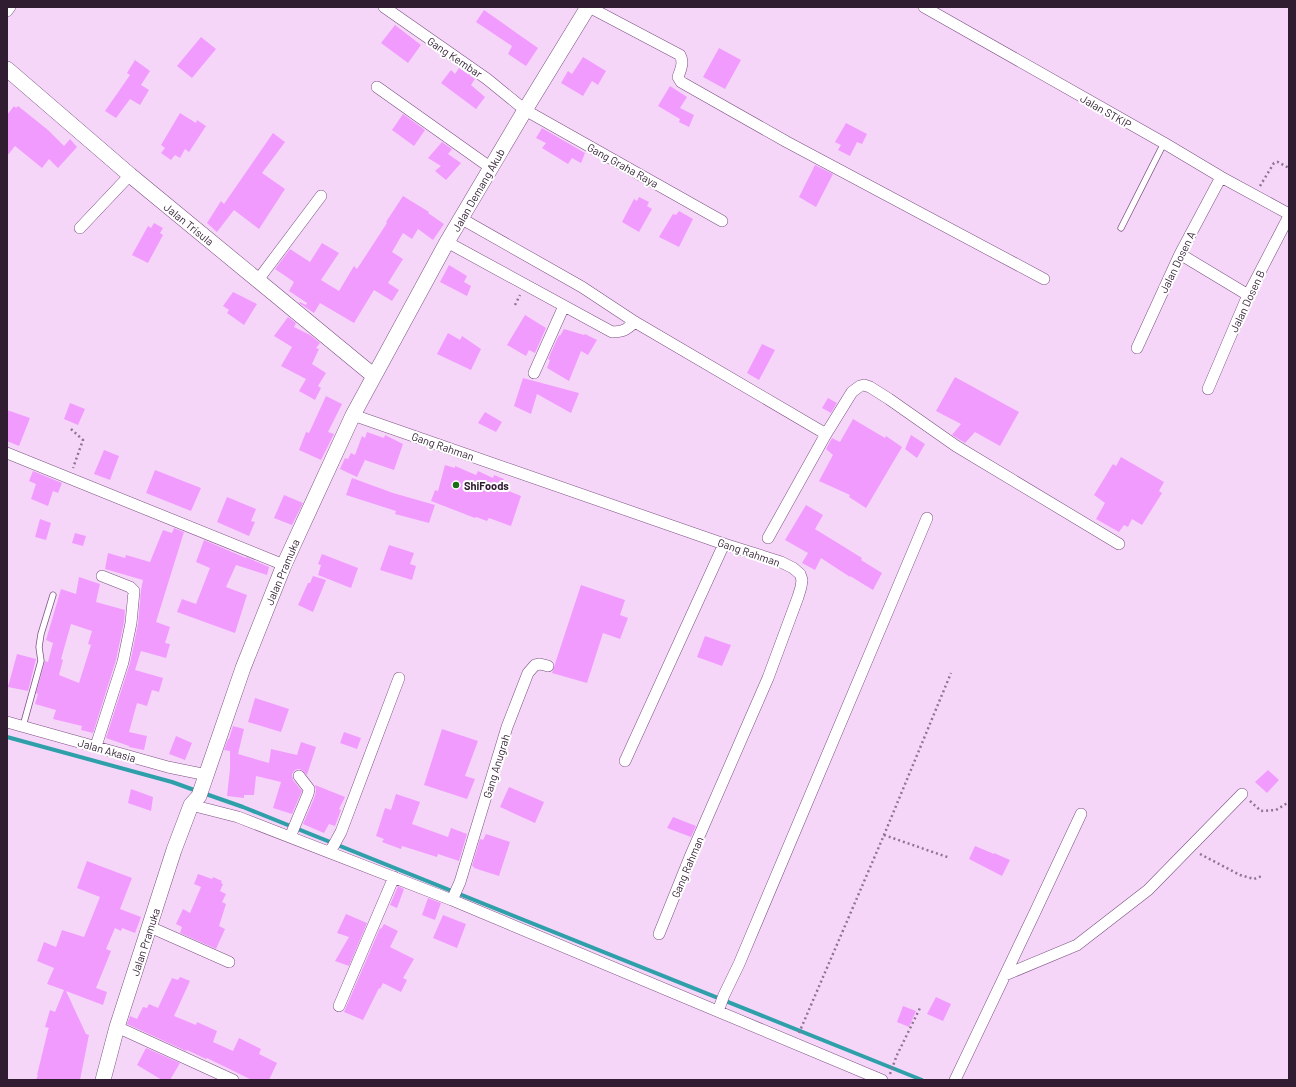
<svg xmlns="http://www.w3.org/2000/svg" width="1296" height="1087" viewBox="0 0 1296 1087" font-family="Barlow,sans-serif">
	<rect width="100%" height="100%" fill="#f5d6f9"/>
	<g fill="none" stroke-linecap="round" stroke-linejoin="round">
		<path stroke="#2fa0a9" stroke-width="4" d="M 7,737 L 172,782 L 197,791
			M 203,793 L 243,807 L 922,1080"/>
	</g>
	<path fill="#f29bfe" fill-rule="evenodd" d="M 484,10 L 538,48 L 526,66 L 508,54 L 512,46 L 476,22 Z
		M 395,25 L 421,45 L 408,63 L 381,43 Z
		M 201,37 L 216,49 L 192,78 L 177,66 Z
		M 719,48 L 741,60 L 725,89 L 703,77 Z
		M 583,57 L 606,71 L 598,85 L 592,81 L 583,96 L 561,83 L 568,71 L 572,74 Z
		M 135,60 L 150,71 L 141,85 L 149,90 L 140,105 L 130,99 L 116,118 L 105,111 L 130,75 L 127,73 Z
		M 459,68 L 475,79 L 471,85 L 485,97 L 476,109 L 441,83 L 451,70 L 455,74 Z
		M 670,86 L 687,97 L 680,108 L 694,115 L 689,127 L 679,122 L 680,119 L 658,106 Z
		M 14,106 L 16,108 L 18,106 L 48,130 L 64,146 L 70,139 L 77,147 L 58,168 L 49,159 L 42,168 L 15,146 L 7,156 L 7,115 Z
		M 180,113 L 196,123 L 197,120 L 206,126 L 189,152 L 185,149 L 180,158 L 175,155 L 171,160 L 161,153 L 165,148 L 161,145 Z
		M 403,114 L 425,130 L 414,146 L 392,130 Z
		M 846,123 L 867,134 L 862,144 L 857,142 L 850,156 L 838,150 L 841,145 L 835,142 Z
		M 542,128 L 585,153 L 581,163 L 572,158 L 568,164 L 542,148 L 546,143 L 536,138 Z
		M 273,133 L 285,142 L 262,173 L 285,189 L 259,229 L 234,210 L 217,232 L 207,223 L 221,201 L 224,204 Z
		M 442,142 L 452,149 L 448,154 L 461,163 L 446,180 L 435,171 L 441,166 L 428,158 Z
		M 815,165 L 833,174 L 816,207 L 799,197 Z
		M 403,196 L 429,212 L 428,213 L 444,224 L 433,240 L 418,229 L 412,239 L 403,233 L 392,252 L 403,259 L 388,283 L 399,290 L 392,301 L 374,290 L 354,323 L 320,303 L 314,313 L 299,303 L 300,302 L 306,305 L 307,303 L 289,291 L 294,282 L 275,269 L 290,249 L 310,262 L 322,243 L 339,253 L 321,280 L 339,291 L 354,266 L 357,269 L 387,223 L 386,222 Z
		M 639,197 L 649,202 L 647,206 L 652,209 L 639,232 L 622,222 L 634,199 L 637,201 Z
		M 679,211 L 693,219 L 679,247 L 659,237 L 673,214 L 676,215 Z
		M 154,223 L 163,228 L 160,233 L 163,235 L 148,263 L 132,255 L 148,226 L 151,228 Z
		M 449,265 L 467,276 L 464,282 L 471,286 L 467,296 L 440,282 Z
		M 233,292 L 257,304 L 244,325 L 227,313 L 229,310 L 223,306 Z
		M 525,315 L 546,328 L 535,353 L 529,350 L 526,356 L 507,345 Z
		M 288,317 L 296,323 L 294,327 L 310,335 L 320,343 L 316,348 L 319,349 L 312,364 L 326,373 L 318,386 L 321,388 L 315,400 L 299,391 L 306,379 L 281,366 L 292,347 L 274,336 Z
		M 564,329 L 584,335 L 585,334 L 597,340 L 588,355 L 581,351 L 569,381 L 547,368 L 550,360 L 548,359 L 559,335 L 560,336 Z
		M 448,333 L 460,340 L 462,336 L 481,349 L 471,370 L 437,354 Z
		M 762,344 L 775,350 L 759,380 L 747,373 Z
		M 955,377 L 1019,412 L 1000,446 L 975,432 L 965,443 L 952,435 L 961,424 L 936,411 Z
		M 523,378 L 579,393 L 571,413 L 537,394 L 531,414 L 514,406 Z
		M 326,396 L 342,404 L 328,432 L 334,434 L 321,460 L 299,450 L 306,432 L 309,433 Z
		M 828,398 L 837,403 L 831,413 L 822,408 Z
		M 70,403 L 85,409 L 78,425 L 64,419 Z
		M 7,410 L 30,418 L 19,446 L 7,441 Z
		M 485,412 L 502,422 L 496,432 L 478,423 Z
		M 853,419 L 885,438 L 886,436 L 902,447 L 866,508 L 849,497 L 850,495 L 819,481 L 833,455 L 826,449 L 832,438 L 840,442 Z
		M 367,432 L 384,438 L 385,435 L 403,444 L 394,470 L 365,460 L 357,477 L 340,469 L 345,458 L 348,459 L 351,453 L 355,455 L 362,436 L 365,438 Z
		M 911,435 L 925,444 L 917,458 L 905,449 Z
		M 104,450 L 119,456 L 110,480 L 94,474 Z
		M 1121,457 L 1164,482 L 1159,491 L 1162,493 L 1142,525 L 1132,519 L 1128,527 L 1124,525 L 1119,532 L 1096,519 L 1105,503 L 1094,495 L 1113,464 L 1116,466 Z
		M 445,465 L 455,468 L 455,466 L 476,475 L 478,471 L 493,478 L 494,475 L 504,479 L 501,488 L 521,496 L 511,526 L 489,518 L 487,521 L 476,517 L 475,518 L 431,501 L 435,490 L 438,491 Z
		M 155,470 L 201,488 L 191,511 L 146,493 Z
		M 33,471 L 62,483 L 58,493 L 53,491 L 48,506 L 31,499 L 36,484 L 29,481 Z
		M 352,478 L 393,493 L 435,505 L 429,523 L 395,514 L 396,511 L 346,495 Z
		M 284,495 L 303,503 L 292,525 L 274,518 Z
		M 227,497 L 256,509 L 251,521 L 255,522 L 249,536 L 217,522 Z
		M 806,505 L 823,515 L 815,529 L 862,558 L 861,560 L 882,573 L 873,590 L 850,576 L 850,577 L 821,558 L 815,570 L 802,563 L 808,553 L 785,540 Z
		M 40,519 L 51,523 L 46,540 L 35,537 Z
		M 174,528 L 184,532 L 156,622 L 170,627 L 165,643 L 170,644 L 166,658 L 141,651 L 135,670 L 163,678 L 159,692 L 152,690 L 147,706 L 137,703 L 129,732 L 147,736 L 144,750 L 129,747 L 129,746 L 106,738 L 130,663 L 138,624 L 141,590 L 143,580 L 105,569 L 108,553 L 125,558 L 126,555 L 150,562 L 163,530 L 172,533 Z
		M 75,533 L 86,536 L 83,546 L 72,543 Z
		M 204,540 L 246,558 L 246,557 L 269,567 L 267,575 L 236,565 L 226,587 L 247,595 L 235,633 L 177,612 L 182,599 L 196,604 L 210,568 L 196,562 Z
		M 389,545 L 414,553 L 410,564 L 416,566 L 412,580 L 380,570 Z
		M 322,554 L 358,568 L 351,588 L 318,575 L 321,565 L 318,564 Z
		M 313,576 L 326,580 L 313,612 L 298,605 L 308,583 L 310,583 Z
		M 79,577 L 100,584 L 96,602 L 125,610 L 124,622 L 116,660 L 93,733 L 81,730 L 82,726 L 53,719 L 56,710 L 35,704 L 38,694 L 36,693 L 45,661 L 48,662 L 53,643 L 46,640 L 61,589 L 76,594 ZM 71,624 L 92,631 L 88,644 L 91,645 L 79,683 L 59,675 L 63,660 L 61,659 Z
		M 581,585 L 625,600 L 620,615 L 628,618 L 620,639 L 603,633 L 587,683 L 552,673 Z
		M 705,636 L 731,645 L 722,666 L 697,657 Z
		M 17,654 L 36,659 L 28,691 L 8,687 Z
		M 255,698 L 289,709 L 281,732 L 248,722 Z
		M 233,726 L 244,729 L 238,754 L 269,763 L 271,749 L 297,755 L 301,742 L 316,747 L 307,775 L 302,770 L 298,769 L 295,770 L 292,774 L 293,780 L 302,791 L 292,814 L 273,808 L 281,782 L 256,776 L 254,795 L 244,795 L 244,798 L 227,796 L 230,769 L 230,751 L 224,750 L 228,739 L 229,739 Z
		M 442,729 L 478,741 L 465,776 L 475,779 L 467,799 L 424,785 Z
		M 344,732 L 361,738 L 357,749 L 340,743 Z
		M 176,736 L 192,743 L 185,760 L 169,754 Z
		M 1268,770 L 1279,780 L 1267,793 L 1255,782 Z
		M 315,785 L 345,797 L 339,809 L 341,810 L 335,826 L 329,824 L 324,833 L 303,824 L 315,796 L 316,790 Z
		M 509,787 L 544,802 L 535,823 L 500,807 Z
		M 131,789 L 153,797 L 151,811 L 128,803 Z
		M 396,794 L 420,802 L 412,824 L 448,837 L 451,828 L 467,834 L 459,861 L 438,854 L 437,857 L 402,846 L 401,849 L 382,842 L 384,839 L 376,836 L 385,808 L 391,810 Z
		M 673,817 L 696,826 L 691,837 L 667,828 Z
		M 486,834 L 510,842 L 499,876 L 474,868 L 474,867 L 472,866 L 480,839 L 483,840 Z
		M 975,846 L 994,854 L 994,853 L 1010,860 L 1002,876 L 969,859 Z
		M 87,861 L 132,878 L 120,909 L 141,917 L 135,933 L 122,928 L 121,931 L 115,928 L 106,949 L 111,951 L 96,988 L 107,992 L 103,1005 L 66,991 L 86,1034 L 89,1035 L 80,1080 L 36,1080 L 38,1075 L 37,1075 L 48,1030 L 49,1028 L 45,1027 L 50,1010 L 55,1012 L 64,990 L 47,984 L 54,968 L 37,961 L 44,942 L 56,947 L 62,930 L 84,937 L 100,897 L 77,888 Z
		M 198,874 L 212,879 L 213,877 L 222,881 L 221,883 L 223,884 L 220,891 L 226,894 L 222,902 L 226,904 L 219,926 L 225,929 L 216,949 L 180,933 L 182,927 L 176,924 L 183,909 L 190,913 L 201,887 L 194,884 Z
		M 398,886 L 404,889 L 397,908 L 390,905 Z
		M 428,898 L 441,903 L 435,920 L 422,915 Z
		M 346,914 L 367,923 L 349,966 L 335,961 L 349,937 L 337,933 Z
		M 443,915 L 466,924 L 457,948 L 433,938 Z
		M 384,924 L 398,931 L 390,947 L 414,959 L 403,978 L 407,980 L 401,992 L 383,983 L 380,989 L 379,988 L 363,1020 L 344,1012 L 380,928 L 381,929 Z
		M 180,977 L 190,981 L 174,1016 L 196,1025 L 197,1022 L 217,1031 L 213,1042 L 233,1051 L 239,1038 L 261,1049 L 259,1054 L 277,1063 L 269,1080 L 252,1080 L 207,1058 L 206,1059 L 187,1050 L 186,1051 L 127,1024 L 130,1016 L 137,1019 L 143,1007 L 147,1008 L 149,1004 L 158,1008 L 172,978 L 178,980 Z
		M 936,997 L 951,1004 L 943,1021 L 927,1014 Z
		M 903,1006 L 916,1011 L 909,1027 L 897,1022 Z
		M 146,1048 L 180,1063 L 170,1080 L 162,1080 L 137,1065 Z"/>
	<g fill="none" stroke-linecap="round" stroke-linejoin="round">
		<g stroke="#7c5082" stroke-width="7">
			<path id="lane" d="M 1121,228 L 1164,143
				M 23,726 L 41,661 L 39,647 L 41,634 L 53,595"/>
		</g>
		<g stroke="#7c5082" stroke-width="12">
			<path id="street" d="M 384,7 L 487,79 L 525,110 L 722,221
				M 589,7 L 680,55 C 684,62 681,69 678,77 L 681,82 L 787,142 L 1044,279
				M 924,7 L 1164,143 L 1221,177 L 1289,214
				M 7,11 L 10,7
				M 377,87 L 491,168
				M 462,219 L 582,287 L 635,322 L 826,434
				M 80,228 L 130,175
				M 447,242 L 612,332 C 624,332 627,329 635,322
				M 1180,254 L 1248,295
				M 258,280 L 321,196
				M 1137,348 L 1180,254 L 1221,177
				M 534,373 L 564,306
				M 1208,389 L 1248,295 L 1289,216
				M 353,415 L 724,544 L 781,562 L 793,568 L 800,574 L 802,580 L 801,587 L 798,597 L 768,678 L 690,857 L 659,934
				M 7,453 L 284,565
				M 768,538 L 826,434 L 852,392 L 860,386 L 864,385 L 870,387 L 889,399 L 956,446 L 1119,544
				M 7,722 L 168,767 L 207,775
				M 96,746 L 123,662 L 131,623 L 134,591 L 130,587 L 102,576
				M 625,761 L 724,544
				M 191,805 L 238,817 L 452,900 L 882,1080
				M 290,837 L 308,794 L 309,789 L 299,776
				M 330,852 L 341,832 L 399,678
				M 452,900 L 460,882 L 507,727 L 528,673 L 535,665 L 540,664 L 548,666
				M 150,927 L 229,962
				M 1005,975 L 1077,945 L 1148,890 L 1242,794
				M 339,1006 L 394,877
				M 718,1011 L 724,995 L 739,964 L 927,518
				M 117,1027 L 233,1080
				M 955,1080 L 1036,910 L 1081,814"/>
		</g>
		<g stroke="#7c5082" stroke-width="16">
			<path id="secondary" d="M 7,69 L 130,175 L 374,376
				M 103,1080 L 117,1027 L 174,850 L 191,805 L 199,796 L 243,668 L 284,565 L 353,415 L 447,242 L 525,110 L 588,7"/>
		</g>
		<path stroke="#8e7591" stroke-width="2.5" stroke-dasharray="2 3" stroke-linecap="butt" d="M 1260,186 L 1274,163 L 1278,162 L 1289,168
			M 515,305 L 520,295
			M 71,429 L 83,440 L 73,468
			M 1250,801 L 1261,811 L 1276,810 L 1289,802
			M 884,835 L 950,858
			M 1200,854 L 1240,875 L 1254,879 L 1262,876
			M 799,1033 L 884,835 L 951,673
			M 890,1074 L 897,1055 L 921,1006"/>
		<use href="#lane" stroke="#fff" stroke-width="5.5"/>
		<use href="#street" stroke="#fff" stroke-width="11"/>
		<use href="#secondary" stroke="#fff" stroke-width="15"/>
	</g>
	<circle fill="#186e17" stroke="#fff" stroke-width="1.5" cx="456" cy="485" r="4"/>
	<g text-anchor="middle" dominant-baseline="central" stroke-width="4" stroke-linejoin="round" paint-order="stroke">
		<g font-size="11" fill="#301d32" stroke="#fff">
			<text transform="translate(455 57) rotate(34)">Gang Kembar</text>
			<text transform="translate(1106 111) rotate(30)">Jalan STKIP</text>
			<text transform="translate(623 165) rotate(29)">Gang Graha Raya</text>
			<text transform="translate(478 190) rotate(-60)">Jalan Demang Akub</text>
			<text transform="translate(189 224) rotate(39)">Jalan Trisula</text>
			<text transform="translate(1177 262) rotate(-64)">Jalan Dosen A</text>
			<text transform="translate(1247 301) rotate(-65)">Jalan Dosen B</text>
			<text transform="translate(443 446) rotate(19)">Gang Rahman</text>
			<text transform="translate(749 552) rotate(19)">Gang Rahman</text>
			<text transform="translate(282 572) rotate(-67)">Jalan Pramuka</text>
			<text transform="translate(107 750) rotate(16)">Jalan Akasia</text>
			<text transform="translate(496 766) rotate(-73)">Gang Anugrah</text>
			<text transform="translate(687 867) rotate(-67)">Gang Rahman</text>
			<text transform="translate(145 942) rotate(-72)">Jalan Pramuka</text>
		</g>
		<g font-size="11" font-weight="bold" fill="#301d32" stroke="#fff" text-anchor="start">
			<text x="464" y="485">ShiFoods</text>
		</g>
	</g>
	<rect width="1296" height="1087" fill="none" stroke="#301d32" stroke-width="16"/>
</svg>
